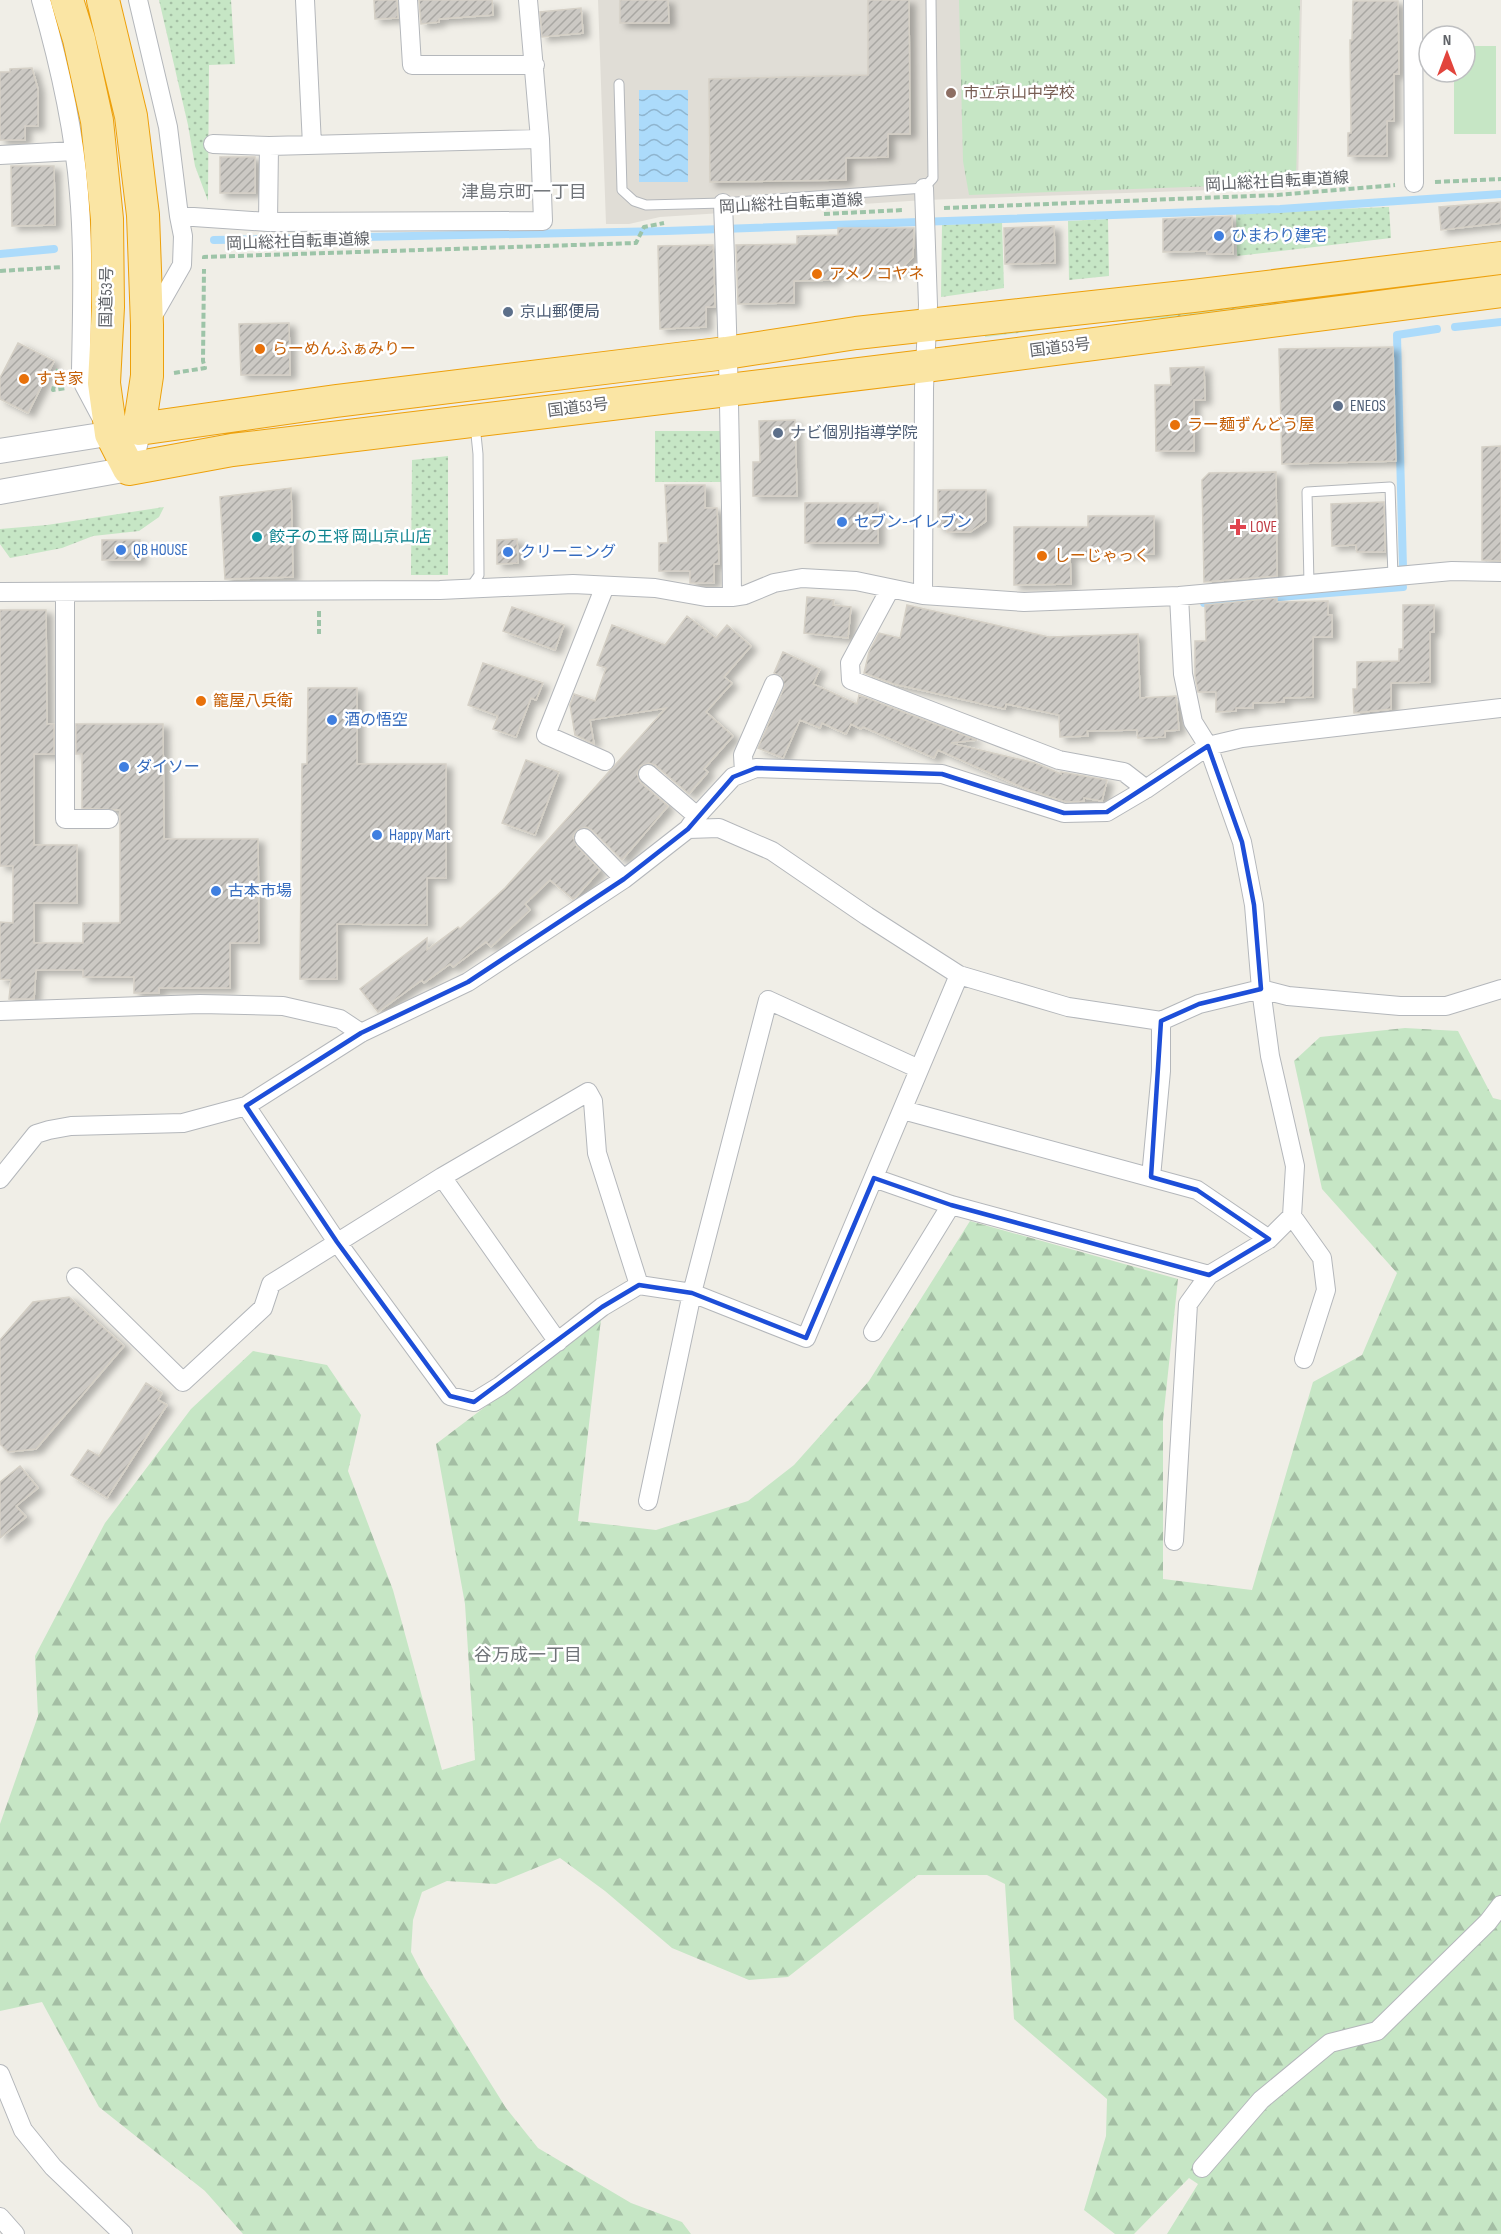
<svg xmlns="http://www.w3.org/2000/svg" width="1501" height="2234" viewBox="0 0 1501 2234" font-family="'Sofia Sans Condensed','Noto Sans JP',sans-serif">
	<defs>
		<pattern id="grass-dots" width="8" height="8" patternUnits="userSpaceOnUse" patternTransform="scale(1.5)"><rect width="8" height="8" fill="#c6e6c5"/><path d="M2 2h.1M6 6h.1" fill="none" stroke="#a4bea4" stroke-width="1.8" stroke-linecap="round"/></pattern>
		<pattern id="forest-firs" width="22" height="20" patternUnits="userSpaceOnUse" patternTransform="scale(1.5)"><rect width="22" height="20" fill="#c6e6c5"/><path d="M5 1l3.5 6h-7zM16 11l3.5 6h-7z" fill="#a4bea4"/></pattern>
		<pattern id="park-tufts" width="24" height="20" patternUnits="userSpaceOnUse" patternTransform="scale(1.5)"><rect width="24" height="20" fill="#c6e6c5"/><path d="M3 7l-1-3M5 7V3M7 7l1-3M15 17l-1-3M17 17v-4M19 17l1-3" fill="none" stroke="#a4bea4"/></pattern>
		<pattern id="water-waves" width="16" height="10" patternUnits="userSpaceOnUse" patternTransform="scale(1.5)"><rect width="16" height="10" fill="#acdbfb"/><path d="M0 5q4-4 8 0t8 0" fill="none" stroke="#8fb5cf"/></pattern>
		<pattern id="building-hatch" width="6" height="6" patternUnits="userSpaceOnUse" patternTransform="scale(1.5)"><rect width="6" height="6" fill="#ccc9c4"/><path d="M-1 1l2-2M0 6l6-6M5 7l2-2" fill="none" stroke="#a9a7a3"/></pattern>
		<filter id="shadow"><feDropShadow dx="6" dy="4" stdDeviation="3" flood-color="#0004"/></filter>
	</defs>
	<rect width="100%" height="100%" fill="#f0eee7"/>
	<path fill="#e0ddd6" d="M 598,0 L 1302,0 L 1298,187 L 925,200 L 660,217 L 629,224 L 606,224 Z"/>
	<path fill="url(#grass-dots)" d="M 159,0 L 231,0 L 235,64 L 209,65 L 208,201 L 195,166 L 188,125 Z
		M 1389,207 L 1391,238 L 1237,256 L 1236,213 Z
		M 1108,219 L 1109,276 L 1069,280 L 1068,221 Z
		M 1002,222 L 1004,288 L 941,297 L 942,225 Z
		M 1501,270 L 1501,276 L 1164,318 L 1097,323 L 985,337 L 985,334 Z
		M 655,431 L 722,431 L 723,482 L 655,482 Z
		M 448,456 L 448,575 L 411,575 L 412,460 Z
		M 164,507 L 159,517 L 139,531 L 93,536 L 62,548 L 10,558 L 0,544 L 0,529 L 47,525 Z"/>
	<path fill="url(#forest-firs)" d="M 1405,1028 L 1458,1031 L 1493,1098 L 1501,1100 L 1501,2234 L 1167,2234 L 1198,2184 L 1189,2178 L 1134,2234 L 1115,2234 L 1084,2210 L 1106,2136 L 1107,2099 L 1014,2019 L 1005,1884 L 987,1875 L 918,1875 L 788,1977 L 749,1980 L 672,1948 L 605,1891 L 560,1858 L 496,1884 L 447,1881 L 422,1892 L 413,1920 L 411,1952 L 424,1977 L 506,2108 L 538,2148 L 631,2203 L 682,2222 L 691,2234 L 243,2234 L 205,2191 L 99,2107 L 42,2002 L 0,2011 L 0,1824 L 38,1716 L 35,1656 L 105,1523 L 191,1409 L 253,1351 L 327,1365 L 361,1415 L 348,1471 L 393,1590 L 442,1770 L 475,1760 L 465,1604 L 436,1444 L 601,1319 L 578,1521 L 656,1530 L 748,1501 L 794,1465 L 869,1381 L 970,1221 L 1178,1279 L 1163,1420 L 1163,1579 L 1252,1590 L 1313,1382 L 1362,1355 L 1397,1273 L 1322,1189 L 1294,1061 L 1320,1037 Z"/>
	<path fill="url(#park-tufts)" d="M 959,0 L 1300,0 L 1296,183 L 969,195 L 963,161 Z"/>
	<path fill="#c6e6c5" d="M 1465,46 L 1496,46 L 1496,134 L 1454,134 L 1454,72 L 1465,72 Z"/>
	<path fill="url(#water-waves)" d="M 639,90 L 688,90 L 688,182 L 639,182 Z"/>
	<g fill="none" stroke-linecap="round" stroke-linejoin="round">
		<path stroke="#acdbfb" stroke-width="8" d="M 214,240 L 666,231 L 1280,209 L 1501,194
			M 0,254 L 54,249
			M 1455,327 L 1501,322
			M 1403,568 L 1397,335 L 1437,329
			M 1204,603 L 1403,587"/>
	</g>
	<path fill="url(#building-hatch)" stroke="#d5d0c6" stroke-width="1.5" filter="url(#shadow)" d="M 374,0 L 397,0 L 398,18 L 375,19 Z
		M 419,0 L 492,0 L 493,15 L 439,19 L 439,22 L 421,24 Z
		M 620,0 L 668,0 L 669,23 L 620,23 Z
		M 868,0 L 909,0 L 910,134 L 888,134 L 888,157 L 846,158 L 846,180 L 710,182 L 709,79 L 868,75 Z
		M 1353,1 L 1398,1 L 1399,74 L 1394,74 L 1394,121 L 1387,121 L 1387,156 L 1348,156 L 1348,133 L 1351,133 L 1350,40 L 1352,40 Z
		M 581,8 L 583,33 L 542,37 L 540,12 Z
		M 32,68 L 38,89 L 38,126 L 25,126 L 25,140 L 0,140 L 0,72 L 10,72 L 10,69 Z
		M 220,157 L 255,157 L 255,193 L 220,193 Z
		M 11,166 L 54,166 L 55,225 L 12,226 Z
		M 1501,202 L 1501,223 L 1441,230 L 1439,207 Z
		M 1232,216 L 1233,254 L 1207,254 L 1207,251 L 1163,252 L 1163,219 Z
		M 1054,226 L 1055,263 L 1005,264 L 1004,228 Z
		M 838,228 L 914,228 L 913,257 L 898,271 L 887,274 L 834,275 L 834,280 L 794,281 L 794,303 L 738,304 L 736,245 L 797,244 L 797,236 L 838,235 Z
		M 713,245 L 715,307 L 706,307 L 706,327 L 660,329 L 658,246 Z
		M 289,323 L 290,375 L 241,375 L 239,324 Z
		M 18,343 L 54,361 L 28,413 L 0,399 L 0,378 Z
		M 1393,347 L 1396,461 L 1282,464 L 1279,349 Z
		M 1204,367 L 1205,400 L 1194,400 L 1194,451 L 1156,451 L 1155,385 L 1171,385 L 1170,368 Z
		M 795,420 L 797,496 L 753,496 L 753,462 L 760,462 L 759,421 Z
		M 1501,446 L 1501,561 L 1482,560 L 1482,447 Z
		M 1276,472 L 1277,576 L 1204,582 L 1202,480 L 1209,473 Z
		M 665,485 L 705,485 L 705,508 L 717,508 L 719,564 L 714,564 L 714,583 L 690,583 L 690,571 L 659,571 L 659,543 L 668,543 Z
		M 291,488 L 293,577 L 225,579 L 220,497 Z
		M 938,490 L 986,490 L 986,521 L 970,532 L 947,532 L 947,527 L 938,527 Z
		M 1384,502 L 1385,552 L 1357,552 L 1356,545 L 1332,546 L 1331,504 Z
		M 805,503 L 878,503 L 878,543 L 805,543 Z
		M 1088,516 L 1154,516 L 1154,554 L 1070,555 L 1071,584 L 1014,585 L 1014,527 L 1088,527 Z
		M 517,539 L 518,563 L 497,564 L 497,540 Z
		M 102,540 L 140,540 L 140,560 L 102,560 Z
		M 807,597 L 834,600 L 833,605 L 851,607 L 848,638 L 804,633 Z
		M 1277,598 L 1277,602 L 1328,601 L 1328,615 L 1332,615 L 1332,637 L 1313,637 L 1313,697 L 1284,698 L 1284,702 L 1253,703 L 1253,708 L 1236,708 L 1236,711 L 1216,712 L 1216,692 L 1198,692 L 1195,676 L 1195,641 L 1206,641 L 1205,605 Z
		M 907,605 L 1049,637 L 1138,634 L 1140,698 L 1176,696 L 1179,730 L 1165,731 L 1165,737 L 1138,738 L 1137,730 L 1087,731 L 1088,736 L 1060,737 L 1059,715 L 1006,704 L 1005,709 L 894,684 L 864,673 L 869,652 L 879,633 L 900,638 Z
		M 1403,605 L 1434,605 L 1434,632 L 1430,632 L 1430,682 L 1391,683 L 1391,709 L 1354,713 L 1353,689 L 1357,689 L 1357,662 L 1399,661 L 1399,649 L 1403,649 Z
		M 512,607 L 564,625 L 555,650 L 503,631 Z
		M 0,610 L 46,610 L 47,724 L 54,724 L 54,754 L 34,754 L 34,845 L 77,845 L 77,903 L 34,903 L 34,943 L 83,943 L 83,923 L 120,923 L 120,810 L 82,808 L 82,754 L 76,754 L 76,724 L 163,724 L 164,839 L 258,839 L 259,943 L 230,943 L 230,988 L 159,988 L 159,993 L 134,993 L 134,977 L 83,977 L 83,970 L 36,970 L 34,999 L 9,999 L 11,980 L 0,979 L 0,922 L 13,923 L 13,866 L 0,866 Z
		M 687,616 L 716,638 L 727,625 L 751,646 L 724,677 L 732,683 L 706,712 L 733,736 L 704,769 L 708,772 L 689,794 L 655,765 L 649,763 L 640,766 L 637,773 L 640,782 L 668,806 L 622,860 L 592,830 L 586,827 L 577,830 L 573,836 L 576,845 L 600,870 L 576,897 L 573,899 L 550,880 L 525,904 L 530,910 L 491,947 L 486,942 L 453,967 L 450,964 L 424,983 L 422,980 L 378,1012 L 360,989 L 427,938 L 427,950 L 458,927 L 460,929 L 505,888 L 666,708 L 590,720 L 594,744 L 575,735 L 570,705 L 574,694 L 595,701 L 606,668 L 597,665 L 612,625 L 665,645 Z
		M 783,652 L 820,669 L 813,684 L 857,704 L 859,695 L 977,740 L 951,743 L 1035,763 L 1061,774 L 1061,772 L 1107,780 L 1102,801 L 1084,798 L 1084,801 L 1066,802 L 1024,788 L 938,750 L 934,758 L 863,727 L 861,729 L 851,724 L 846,734 L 822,723 L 820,728 L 800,720 L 783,758 L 758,748 L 784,688 L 783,678 L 774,673 Z
		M 483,663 L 543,683 L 536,700 L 531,698 L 516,737 L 493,729 L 498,716 L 468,705 Z
		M 308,688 L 357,688 L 357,764 L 446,764 L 446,878 L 427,878 L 427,925 L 337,924 L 337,979 L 300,979 L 302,764 L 307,764 Z
		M 526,760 L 559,772 L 535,835 L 502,823 Z
		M 69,1297 L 124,1346 L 36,1449 L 8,1452 L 0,1444 L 0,1340 L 33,1302 Z
		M 146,1383 L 162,1393 L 158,1400 L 167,1405 L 107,1498 L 71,1475 L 88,1450 L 99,1456 Z
		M 20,1466 L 38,1488 L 16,1506 L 26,1517 L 0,1538 L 0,1482 Z"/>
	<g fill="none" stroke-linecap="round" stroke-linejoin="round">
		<g stroke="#b4b7bb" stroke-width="11">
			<path id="service" d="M 619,84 L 622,190 L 634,201 L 646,205 L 723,203 L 924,188 L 933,178 L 931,0
				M 1309,584 L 1307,492 L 1390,487 L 1393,577
				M 470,588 L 479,575 L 478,454 L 475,425"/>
		</g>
		<g stroke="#b4b7bb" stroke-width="20">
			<path id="minor" d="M 41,0 C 59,63 74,128 79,193 C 84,252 82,312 81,371 L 84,385 L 101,417
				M 138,0 L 168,127 L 179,216 L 183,236 L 182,265 L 150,321
				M 305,0 L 312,145
				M 408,0 L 412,65 L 535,65
				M 1413,0 L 1414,183
				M 213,144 L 269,146 L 540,139
				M 0,155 L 74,151
				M 723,203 C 728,334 731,466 732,597
				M 179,216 L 268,222 L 543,221 L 540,139 L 528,0
				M 268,222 L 269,146
				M 890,589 L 850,663 L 851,680 L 1059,760 L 1124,772 L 1146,789
				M 0,592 L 440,590 L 573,584 L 655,588 L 706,597 L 732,597 L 745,595 L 774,583 L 802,578 L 856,581 L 923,595 L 1024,602 L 1179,596 L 1452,571 L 1501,572
				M 65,592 L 65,819 L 109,819
				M 923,595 L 924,388 L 928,305 L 924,188
				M 605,761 L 546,735 L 605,586
				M 744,772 L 743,755 L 774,684
				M 648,774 L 697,816
				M 688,829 L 719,828 L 772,851 L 867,916 L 959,975 L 1068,1007 L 1161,1021 L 1199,1004 L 1261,989 L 1288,996 L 1400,1006 L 1446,1006 L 1501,989
				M 584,838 L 624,879
				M 0,1011 L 200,1004 L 283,1006 L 340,1019 L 361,1033
				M 246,1106 L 337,1242 L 450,1396 L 474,1402 L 500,1386 L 602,1307 L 639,1285 L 692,1293 L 806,1338 L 959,975
				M 903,1110 L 1197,1190 L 1269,1239
				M 442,1177 L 558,1342
				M 1151,1177 L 1161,1071 L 1161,1021
				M 874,1178 L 951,1205 L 1209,1275
				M 0,1179 L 36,1134 L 49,1130 L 71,1126 L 183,1123 L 246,1106 L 361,1033 L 468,982 L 624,879 L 688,829 L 697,816 L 733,777 L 756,768 L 942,774 L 1064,813 L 1107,812 L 1146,789 L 1208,746 L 1242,738 L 1501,708
				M 1292,1216 L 1322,1258 L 1326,1290 L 1304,1359
				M 76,1277 L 183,1382 L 263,1308 L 271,1284 L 442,1177 L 588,1092 L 593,1101 L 597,1153 L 639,1285
				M 873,1332 L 951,1205
				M 648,1501 L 692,1293 L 768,1000 L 919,1069
				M 1174,1541 L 1188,1304 L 1209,1275 L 1269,1239 L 1292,1216 L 1295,1166 L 1270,1056 L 1261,989 L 1254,905 L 1242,842 L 1208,746 L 1193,722 L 1183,674 L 1179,596
				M 0,2074 L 23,2130 L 53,2167 L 123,2234
				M 1202,2168 L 1261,2100 L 1330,2043 L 1377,2031 L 1488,1922 L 1501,1905
				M 0,2217 L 15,2234"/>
		</g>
		<g stroke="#b4b7bb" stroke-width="26">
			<path id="tertiary" d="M 0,451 L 139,429 L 129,469 L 0,492"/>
		</g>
		<g stroke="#eda00b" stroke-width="34">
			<path id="trunk" d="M 67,0 L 79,39 L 97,121 L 107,219 L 108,307 L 104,383 L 111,434 L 129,469 L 232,450 L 925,366 L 1501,291
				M 103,0 L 131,116 L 143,215 L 147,325 L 147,376 L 139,429 L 336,401 L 726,353 L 856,333 L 1193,296 L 1501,258"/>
		</g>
		<path stroke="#9dc4a8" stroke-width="4" stroke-dasharray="6 3" stroke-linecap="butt" d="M 1435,182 L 1501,179
			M 944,208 L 1277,195 L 1395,185
			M 824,214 L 904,210
			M 204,259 L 204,257 L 636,243 L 644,227 L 664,223
			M 0,271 L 62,267
			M 58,369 L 53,390 L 66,388
			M 174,373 L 205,368 L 203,361 L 204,269
			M 319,611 L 319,634"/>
		<use href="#service" stroke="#fff" stroke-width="9"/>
		<use href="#minor" stroke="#fff" stroke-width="18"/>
		<use href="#tertiary" stroke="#fff" stroke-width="24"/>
		<use href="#trunk" stroke="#fae5a4" stroke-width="32"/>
	</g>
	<path fill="none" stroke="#1d4ed8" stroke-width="4.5" stroke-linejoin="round" d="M 1208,746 L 1242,842 L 1254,905 L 1261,989 L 1199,1004 L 1161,1021 L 1151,1177 L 1197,1190 L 1269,1239 L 1209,1275 L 951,1205 L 874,1178 L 806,1338 L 692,1293 L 639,1285 L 602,1307 L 474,1402 L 450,1396 L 337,1242 L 246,1106 L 361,1033 L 468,982 L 624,879 L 688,829 L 733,777 L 756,768 L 942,774 L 1064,813 L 1107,812 Z"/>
	<circle fill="#8d6e63" stroke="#fff" stroke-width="2" cx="951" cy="93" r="6"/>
	<g fill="#3f7fe0" stroke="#fff" stroke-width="2">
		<circle cx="1219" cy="236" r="6"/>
		<circle cx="842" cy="522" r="6"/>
		<circle cx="121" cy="550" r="6"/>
		<circle cx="508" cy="552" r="6"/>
		<circle cx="332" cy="720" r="6"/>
		<circle cx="124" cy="767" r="6"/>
		<circle cx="377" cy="835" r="6"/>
		<circle cx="216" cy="891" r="6"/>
	</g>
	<g fill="#e8710a" stroke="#fff" stroke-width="2">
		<circle cx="817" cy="274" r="6"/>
		<circle cx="260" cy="349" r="6"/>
		<circle cx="24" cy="379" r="6"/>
		<circle cx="1175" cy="425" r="6"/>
		<circle cx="1042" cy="556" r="6"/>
		<circle cx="201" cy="701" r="6"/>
	</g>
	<g fill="#5c6f8a" stroke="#fff" stroke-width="2">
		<circle cx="508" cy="312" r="6"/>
		<circle cx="1338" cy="406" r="6"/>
		<circle cx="778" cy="433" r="6"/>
	</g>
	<path fill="#e0444e" stroke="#fff" stroke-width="2" d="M1235 518h6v6h6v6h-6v6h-6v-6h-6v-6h6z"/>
	<circle fill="#0f9aa8" stroke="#fff" stroke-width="2" cx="257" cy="537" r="6"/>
	<g text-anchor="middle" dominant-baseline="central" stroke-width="5" stroke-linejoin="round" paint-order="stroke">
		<g font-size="16" fill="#785e54" stroke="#fff" text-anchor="start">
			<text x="963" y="93">市立京山中学校</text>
		</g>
		<g font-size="16" fill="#5f6267" stroke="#fff">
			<text transform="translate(1277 182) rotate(-3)">岡山総社自転車道線</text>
			<text transform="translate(791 204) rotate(-3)">岡山総社自転車道線</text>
			<text transform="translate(298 242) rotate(-2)">岡山総社自転車道線</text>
			<text transform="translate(107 297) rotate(-89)">国道53号</text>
			<text transform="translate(1060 348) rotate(-7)">国道53号</text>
			<text transform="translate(578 408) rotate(-7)">国道53号</text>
		</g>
		<g font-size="16" fill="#366cbe" stroke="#fff" text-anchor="start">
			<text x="1231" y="236">ひまわり建宅</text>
			<text x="854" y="522">セブン-イレブン</text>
			<text x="133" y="550">QB HOUSE</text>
			<text x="520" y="552">クリーニング</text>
			<text x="344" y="720">酒の悟空</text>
			<text x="136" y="767">ダイソー</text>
			<text x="389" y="835">Happy Mart</text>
			<text x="228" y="891">古本市場</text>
		</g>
		<g font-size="16" fill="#c56008" stroke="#fff" text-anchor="start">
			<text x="829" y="274">アメノコヤネ</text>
			<text x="272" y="349">らーめんふぁみりー</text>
			<text x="36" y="379">すき家</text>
			<text x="1187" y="425">ラー麺ずんどう屋</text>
			<text x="1054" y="556">しーじゃっく</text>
			<text x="213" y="701">籠屋八兵衛</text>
		</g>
		<g font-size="16" fill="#4e5e75" stroke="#fff" text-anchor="start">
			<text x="520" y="312">京山郵便局</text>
			<text x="1350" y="406">ENEOS</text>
			<text x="790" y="433">ナビ個別指導学院</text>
		</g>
		<g font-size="16" fill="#be3a42" stroke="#fff" text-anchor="start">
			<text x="1250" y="527">LOVE</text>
		</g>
		<g font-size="16" fill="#0d838f" stroke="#fff" text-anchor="start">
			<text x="269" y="537">餃子の王将 岡山京山店</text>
		</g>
		<g font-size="18" fill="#707479" stroke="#fff">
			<text x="524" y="192">津島京町一丁目</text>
			<text x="528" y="1655">谷万成一丁目</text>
		</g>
	</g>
	<g transform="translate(1447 54)"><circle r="28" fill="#ffffff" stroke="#bfc0c2" stroke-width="1.5"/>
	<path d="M0-4.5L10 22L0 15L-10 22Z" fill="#e2443c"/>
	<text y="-9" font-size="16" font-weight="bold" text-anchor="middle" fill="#5f6267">N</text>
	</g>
</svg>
